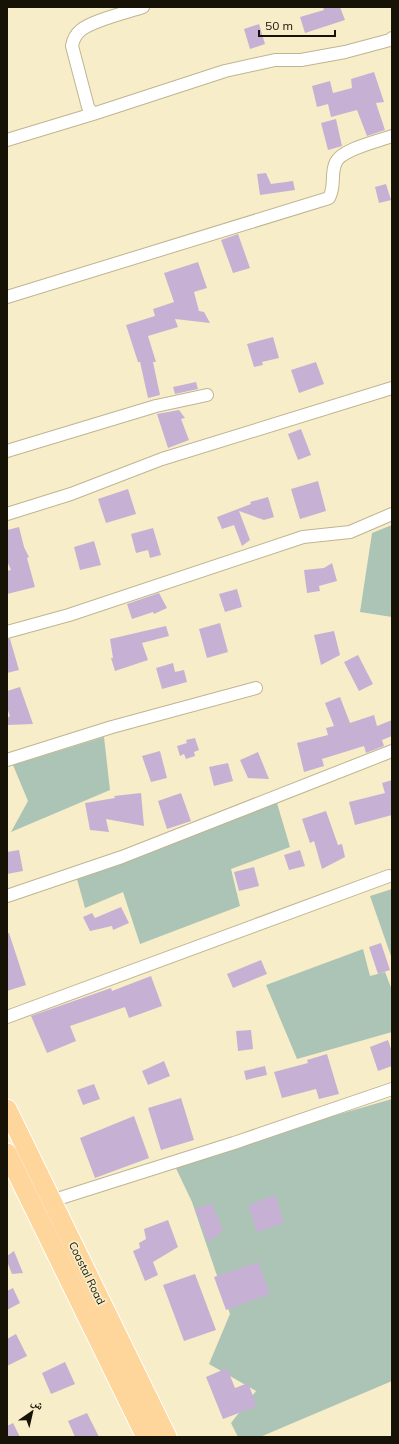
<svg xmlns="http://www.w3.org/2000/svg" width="399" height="1444" viewBox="0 0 399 1444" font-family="Mulish,'Noto Naskh Arabic',sans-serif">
	<rect width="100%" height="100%" fill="#f7edc8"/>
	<path fill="#acc4b5" d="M 392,525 L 392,617 L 360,612 L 372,533 Z
		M 104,737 L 110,790 L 11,832 L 28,801 L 13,765 Z
		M 277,803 L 290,847 L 231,869 L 240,906 L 140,944 L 123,892 L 85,908 L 77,879 Z
		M 392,889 L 392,959 L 370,896 Z
		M 363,949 L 370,976 L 385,972 L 392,990 L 392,1032 L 297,1059 L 266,985 Z
		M 392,1099 L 392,1381 L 260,1437 L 238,1437 L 231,1423 L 256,1391 L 209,1364 L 230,1314 L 192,1202 L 173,1162 Z"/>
	<path fill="#c6b1d4" d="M 323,7 L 340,7 L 345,20 L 305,33 L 300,17 L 324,10 Z
		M 259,24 L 265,44 L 250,49 L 244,29 Z
		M 374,72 L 384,102 L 376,103 L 385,130 L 367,136 L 357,110 L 331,117 L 328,104 L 317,107 L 312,86 L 330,81 L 333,93 L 352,88 L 351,79 Z
		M 336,119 L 342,146 L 328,150 L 321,123 Z
		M 266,173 L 271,184 L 293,181 L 295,190 L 260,195 L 257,174 Z
		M 386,184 L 391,200 L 379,203 L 375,187 Z
		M 238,234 L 250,268 L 233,273 L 221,240 Z
		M 198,262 L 207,288 L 194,292 L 199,311 L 204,312 L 210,323 L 175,319 L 178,327 L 148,336 L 156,362 L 153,362 L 160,395 L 148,398 L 140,362 L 138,362 L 126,325 L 155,316 L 153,309 L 174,302 L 164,273 Z
		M 273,337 L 279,358 L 262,362 L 263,365 L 254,367 L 247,344 Z
		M 316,362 L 324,384 L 299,393 L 291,370 Z
		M 196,382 L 198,389 L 175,394 L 173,387 Z
		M 179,410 L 185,418 L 181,419 L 189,440 L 168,448 L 157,414 Z
		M 301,429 L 311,455 L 298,460 L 288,434 Z
		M 318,481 L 326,511 L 300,519 L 291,489 Z
		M 128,489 L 136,514 L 106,523 L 98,499 Z
		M 268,497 L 274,517 L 264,520 L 239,511 L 250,540 L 242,546 L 234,525 L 222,529 L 217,517 L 251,504 L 250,502 Z
		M 19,527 L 24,547 L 29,557 L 27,558 L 35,587 L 7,594 L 7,571 L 11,570 L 7,561 L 7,530 Z
		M 153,528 L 161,555 L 150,558 L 148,550 L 136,553 L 131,534 Z
		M 94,541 L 101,565 L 80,570 L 74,547 Z
		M 332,563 L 337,581 L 319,586 L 320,591 L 307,593 L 304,570 L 324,568 Z
		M 237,589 L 242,607 L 225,612 L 219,594 Z
		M 159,593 L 167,608 L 154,614 L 153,612 L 132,619 L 127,604 Z
		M 220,623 L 228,652 L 207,658 L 199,629 Z
		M 166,626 L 169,636 L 142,643 L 148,660 L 115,671 L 111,658 L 113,658 L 110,639 Z
		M 334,631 L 340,655 L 321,665 L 314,635 Z
		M 7,639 L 10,639 L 19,670 L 7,673 Z
		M 358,655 L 373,684 L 359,691 L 344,662 Z
		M 173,663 L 175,672 L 184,670 L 187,682 L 162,689 L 156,668 Z
		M 20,687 L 33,724 L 7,725 L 7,718 L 10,716 L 7,708 L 7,691 Z
		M 340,697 L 350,723 L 374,715 L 377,726 L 392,720 L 392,736 L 382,740 L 384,746 L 366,753 L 364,746 L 322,759 L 324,766 L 304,772 L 297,743 L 328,735 L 326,728 L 334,726 L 325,703 Z
		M 195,738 L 199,750 L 194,752 L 195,756 L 186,759 L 184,754 L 180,756 L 177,746 L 187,743 L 186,740 Z
		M 160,751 L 167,778 L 151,782 L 142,756 Z
		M 258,752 L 269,779 L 248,778 L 240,760 Z
		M 228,763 L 233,781 L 214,786 L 209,767 Z
		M 392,780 L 392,815 L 355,825 L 349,802 L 385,793 L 382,783 Z
		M 141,793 L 144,826 L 106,819 L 109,832 L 90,830 L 85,803 L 115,798 L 114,796 Z
		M 181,793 L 191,821 L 167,829 L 158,801 Z
		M 326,811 L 338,845 L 342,844 L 345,857 L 322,869 L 314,841 L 310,843 L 302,819 Z
		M 19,850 L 23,871 L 7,874 L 7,852 Z
		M 300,850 L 305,866 L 289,870 L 284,855 Z
		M 254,867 L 259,886 L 239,891 L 234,872 Z
		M 121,907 L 129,923 L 113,930 L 112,926 L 90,931 L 83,917 L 92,913 L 95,918 Z
		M 7,933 L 9,933 L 26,985 L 7,991 Z
		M 381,943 L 390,970 L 378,974 L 369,947 Z
		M 261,960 L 267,974 L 233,988 L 227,974 Z
		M 151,976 L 162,1006 L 129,1018 L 125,1007 L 70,1026 L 76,1041 L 47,1053 L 31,1016 L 111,988 L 112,991 Z
		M 251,1030 L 253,1049 L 238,1051 L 236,1031 Z
		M 388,1040 L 392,1052 L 392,1066 L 378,1071 L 370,1047 Z
		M 327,1054 L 339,1094 L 319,1099 L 316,1089 L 282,1098 L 274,1072 L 308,1063 L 307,1060 Z
		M 164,1061 L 170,1076 L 148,1085 L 142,1071 Z
		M 265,1066 L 267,1075 L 246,1080 L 244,1071 Z
		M 94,1084 L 100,1099 L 83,1105 L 77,1090 Z
		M 181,1098 L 194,1140 L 161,1150 L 148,1108 Z
		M 134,1116 L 149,1158 L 95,1178 L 80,1138 Z
		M 275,1195 L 284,1223 L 257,1232 L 248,1205 Z
		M 212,1203 L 223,1231 L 208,1242 L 195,1209 Z
		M 168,1220 L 178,1247 L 153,1262 L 158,1275 L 145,1281 L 133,1251 L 140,1248 L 139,1243 L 146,1239 L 144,1229 Z
		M 14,1251 L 23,1273 L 12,1274 L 7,1261 L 7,1256 Z
		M 258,1262 L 270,1294 L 226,1310 L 214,1277 Z
		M 195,1274 L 216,1330 L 184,1341 L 163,1285 Z
		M 13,1288 L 20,1303 L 7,1310 L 7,1291 Z
		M 16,1334 L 27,1356 L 7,1366 L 7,1339 Z
		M 65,1362 L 75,1384 L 51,1394 L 42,1373 Z
		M 227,1368 L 235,1388 L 248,1383 L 257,1406 L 223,1419 L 206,1377 Z
		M 87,1413 L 99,1437 L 75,1437 L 68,1421 Z
		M 13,1423 L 20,1437 L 7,1437 L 7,1426 Z"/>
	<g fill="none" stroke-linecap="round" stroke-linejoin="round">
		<g stroke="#bfb591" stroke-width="14">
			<path id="minor" d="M 93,114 L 225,71 L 275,60 L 301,60 L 345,52 L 390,40 L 392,38
				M 7,140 L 93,114 L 88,107 L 72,46 C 73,40 76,34 81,30 C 93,20 128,12 143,7
				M 7,297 L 329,198 C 336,185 330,174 336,162 C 342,149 379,141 392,136
				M 7,451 L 156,406 L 207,395
				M 7,514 L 71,494 L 162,459 L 392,388
				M 7,632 L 69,615 L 303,537 L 350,532 L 392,514
				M 7,760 L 112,727 L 256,688
				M 7,896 L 122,857 L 392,751
				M 7,1017 L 389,876
				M 51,1201 L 234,1143 L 392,1089"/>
		</g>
		<g stroke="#fff" stroke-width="21">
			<path id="trunk" d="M 7,1109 L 167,1437
				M 7,1153 L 146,1437"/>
		</g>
		<use href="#minor" stroke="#fff" stroke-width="12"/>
		<use href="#trunk" stroke="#fed69c" stroke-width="19"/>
	</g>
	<g text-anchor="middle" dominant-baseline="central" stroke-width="3.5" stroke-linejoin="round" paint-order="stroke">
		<g font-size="11" fill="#161306" stroke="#f7edc8">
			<text transform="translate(87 1273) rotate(64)">Coastal Road</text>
		</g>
	</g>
	<rect width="399" height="1444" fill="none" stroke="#161306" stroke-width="16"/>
	<g transform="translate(32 1412) rotate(34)" stroke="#f7edc8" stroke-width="3" paint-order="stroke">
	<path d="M0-3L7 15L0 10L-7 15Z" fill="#161306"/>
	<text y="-6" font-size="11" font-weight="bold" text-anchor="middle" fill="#161306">ش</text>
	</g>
	<path d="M259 30v6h76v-6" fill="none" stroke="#161306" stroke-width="2"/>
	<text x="265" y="30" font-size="12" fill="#161306" stroke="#f7edc8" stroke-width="3" paint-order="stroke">50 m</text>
</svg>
